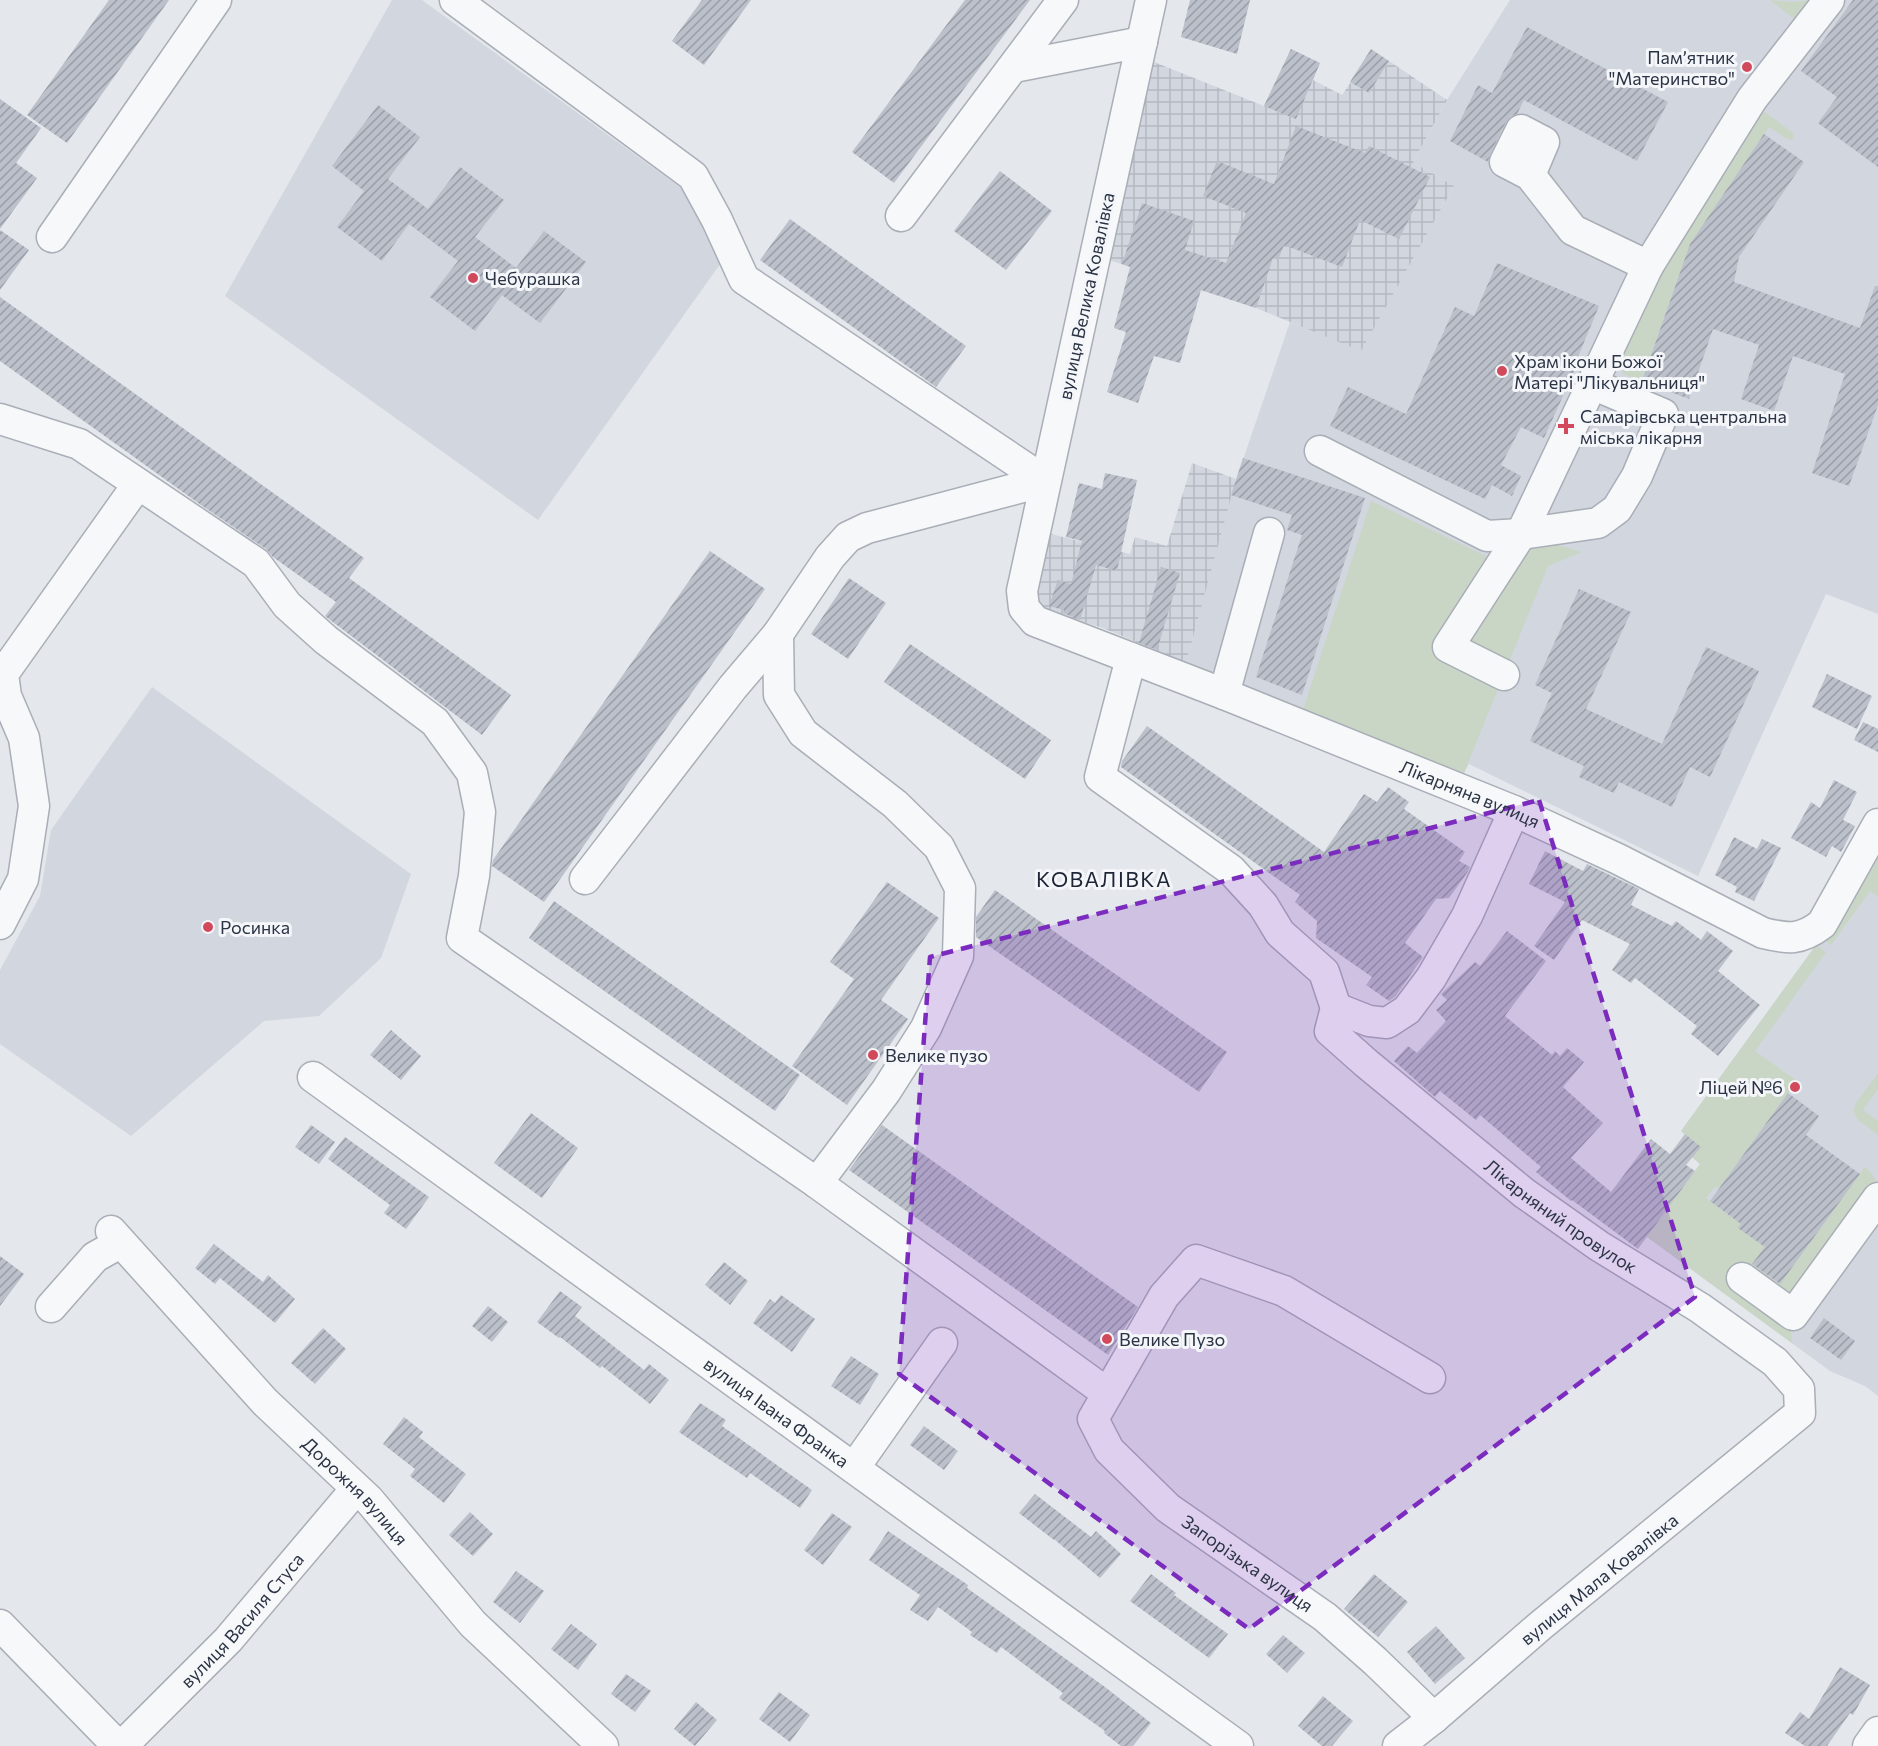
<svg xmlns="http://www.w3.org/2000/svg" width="1878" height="1746" viewBox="0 0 1878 1746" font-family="Commissioner,sans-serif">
	<defs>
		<pattern id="industrial-grid" width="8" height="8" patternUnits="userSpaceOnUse" patternTransform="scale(1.5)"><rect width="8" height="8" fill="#d2d6de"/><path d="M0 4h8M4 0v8" fill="none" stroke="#b4b8c0"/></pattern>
		<pattern id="building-hatch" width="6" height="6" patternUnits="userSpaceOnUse" patternTransform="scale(1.5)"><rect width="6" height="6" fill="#bbc0ca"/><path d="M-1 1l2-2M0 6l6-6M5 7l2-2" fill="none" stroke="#989da6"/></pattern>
	</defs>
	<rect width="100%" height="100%" fill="#e4e7ec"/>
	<path fill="#d2d6de" d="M 392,0 L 422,0 L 688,193 L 723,260 L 538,520 L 225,296 Z
		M 1510,0 L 1878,0 L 1878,614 L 1826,594 L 1698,876 L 1469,764 L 1463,775 L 1186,663 L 1231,495 L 1290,322 L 1361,350 L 1454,186 L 1413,162 L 1447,100 Z
		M 152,687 L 411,874 L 381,958 L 319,1016 L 264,1021 L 131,1136 L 0,1044 L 0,970 L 40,896 L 51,830 Z
		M 1878,841 L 1878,1396 L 1865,1386 L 1830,1371 L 1647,1237 L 1700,1164 L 1692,1157 L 1700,1147 L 1681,1131 L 1821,938 Z"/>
	<path fill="url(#industrial-grid)" d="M 1291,49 L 1320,63 L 1313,80 L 1342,95 L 1351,82 L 1369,93 L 1389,61 L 1447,100 L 1413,162 L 1454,186 L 1361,351 L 1256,308 L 1106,259 L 1149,60 L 1264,106 Z
		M 1192,463 L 1236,479 L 1186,663 L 1103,628 L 1045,610 L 1038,605 L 1035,597 L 1047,533 L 1130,554 L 1135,537 L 1167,546 Z"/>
	<path fill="#c9d6c5" d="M 1770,0 L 1790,2 L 1813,0 L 1797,21 Z
		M 1762,110 L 1793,133 L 1794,136 L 1792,140 L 1787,139 L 1769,127 L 1690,244 L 1642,381 L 1623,374 L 1623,358 L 1671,236 Z
		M 1371,501 L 1494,560 L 1521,534 L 1582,552 L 1548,566 L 1463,775 L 1303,710 Z
		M 1878,841 L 1878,897 L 1870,891 L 1831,945 L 1821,938 Z
		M 1816,945 L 1826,952 L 1755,1051 L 1797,1081 L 1719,1188 L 1715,1186 L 1706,1198 L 1734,1219 L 1743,1221 L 1739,1228 L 1765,1247 L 1753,1264 L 1780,1284 L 1865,1167 L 1873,1175 L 1877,1185 L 1790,1320 L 1792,1343 L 1647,1237 L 1700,1164 L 1692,1157 L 1700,1147 L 1681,1131 Z
		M 1878,1073 L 1878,1089 L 1863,1110 L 1878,1121 L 1878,1135 L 1858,1120 L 1853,1111 L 1856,1103 Z"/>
	<path fill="url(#building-hatch)" d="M 109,0 L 169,0 L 67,143 L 27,115 Z
		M 702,0 L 751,0 L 704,65 L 672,41 Z
		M 965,0 L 1030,0 L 894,183 L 852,152 Z
		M 1190,0 L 1250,0 L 1237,54 L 1181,37 Z
		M 1853,0 L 1878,0 L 1878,167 L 1818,123 L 1837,97 L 1801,71 Z
		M 1527,27 L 1668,102 L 1637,161 L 1524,100 L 1517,114 L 1511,116 L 1506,122 L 1490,154 L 1488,162 L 1450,141 L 1478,85 L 1492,93 Z
		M 1291,49 L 1320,63 L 1296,119 L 1264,106 Z
		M 1371,49 L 1389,61 L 1369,93 L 1350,82 Z
		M 0,99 L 41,128 L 16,163 L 37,178 L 0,229 Z
		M 378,105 L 420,137 L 388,179 L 428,209 L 460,167 L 504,200 L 475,237 L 516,268 L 544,231 L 586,262 L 540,323 L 502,295 L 475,331 L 430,297 L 458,261 L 409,224 L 382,261 L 337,227 L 364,191 L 332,166 Z
		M 1296,126 L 1365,153 L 1369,146 L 1430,177 L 1399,239 L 1360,220 L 1342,267 L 1284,245 L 1278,260 L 1273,258 L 1256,308 L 1201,290 L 1180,363 L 1154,356 L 1138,403 L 1107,392 L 1126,332 L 1114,328 L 1130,267 L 1122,264 L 1142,203 L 1194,221 L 1185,250 L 1226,263 L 1246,213 L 1203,196 L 1217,161 L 1274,184 Z
		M 1764,134 L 1804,162 L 1739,257 L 1734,282 L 1860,328 L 1875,286 L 1878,286 L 1878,405 L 1849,486 L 1812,473 L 1845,374 L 1793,356 L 1774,411 L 1741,399 L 1759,345 L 1713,329 L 1689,399 L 1642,381 L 1690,244 Z
		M 1000,171 L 1052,211 L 1006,270 L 954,231 Z
		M 790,219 L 966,346 L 936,387 L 760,260 Z
		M 0,230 L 29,250 L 0,290 Z
		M 1497,263 L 1599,306 L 1575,364 L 1577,365 L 1544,438 L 1521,427 L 1501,465 L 1521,476 L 1512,496 L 1492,485 L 1485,499 L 1330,426 L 1348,387 L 1406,414 L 1455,307 L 1474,316 Z
		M 0,297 L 364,558 L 349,578 L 511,695 L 482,735 L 325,616 L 336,602 L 273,557 L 266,549 L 201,505 L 0,361 Z
		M 1243,458 L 1365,498 L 1302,695 L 1256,677 L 1302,535 L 1287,530 L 1292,515 L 1231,495 Z
		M 1105,473 L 1137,480 L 1117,571 L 1096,565 L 1080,620 L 1063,613 L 1064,610 L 1049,606 L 1058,580 L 1071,584 L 1082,541 L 1066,537 L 1079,483 L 1102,489 Z
		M 710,551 L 765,589 L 544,902 L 492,866 L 493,860 Z
		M 1161,567 L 1180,573 L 1157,650 L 1139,643 Z
		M 849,578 L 886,603 L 848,659 L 811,634 Z
		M 1579,589 L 1631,612 L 1586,709 L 1662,744 L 1706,647 L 1759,671 L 1710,777 L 1690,767 L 1672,807 L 1619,782 L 1614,793 L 1579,777 L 1584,766 L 1530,741 L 1552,693 L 1535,685 Z
		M 910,644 L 1051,740 L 1025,779 L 884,682 Z
		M 1827,674 L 1872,696 L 1857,729 L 1812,707 Z
		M 1863,722 L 1878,729 L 1878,752 L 1854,740 Z
		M 1147,726 L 1324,852 L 1364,794 L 1377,802 L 1388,787 L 1409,802 L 1404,809 L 1465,852 L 1459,861 L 1470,867 L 1467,873 L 1449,898 L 1436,899 L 1405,943 L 1423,957 L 1395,997 L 1389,1001 L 1366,985 L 1372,977 L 1316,938 L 1317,921 L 1295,902 L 1300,895 L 1121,767 L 1122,761 Z
		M 1834,780 L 1857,792 L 1843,820 L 1855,826 L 1841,852 L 1832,846 L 1826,857 L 1791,838 L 1811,802 L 1820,808 Z
		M 1734,837 L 1757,849 L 1762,839 L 1781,848 L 1754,901 L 1735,892 L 1737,887 L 1715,875 Z
		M 1545,851 L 1583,871 L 1587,864 L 1639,889 L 1631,905 L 1672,926 L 1676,921 L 1701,940 L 1707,931 L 1733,951 L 1718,971 L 1760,1005 L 1718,1056 L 1691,1034 L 1697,1026 L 1635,978 L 1631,983 L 1612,970 L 1630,944 L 1582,920 L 1554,960 L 1534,946 L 1565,902 L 1529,884 Z
		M 887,882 L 939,918 L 881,1000 L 908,1019 L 847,1105 L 792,1066 L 854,979 L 830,962 Z
		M 995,890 L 1227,1052 L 1199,1092 L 976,937 L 976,917 Z
		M 554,901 L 800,1075 L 775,1111 L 529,938 Z
		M 1507,931 L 1546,961 L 1505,1016 L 1552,1055 L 1555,1051 L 1560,1056 L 1567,1048 L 1584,1062 L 1563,1087 L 1603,1123 L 1571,1158 L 1611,1192 L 1651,1139 L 1670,1154 L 1685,1134 L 1701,1147 L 1686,1165 L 1695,1171 L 1638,1249 L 1572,1200 L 1571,1201 L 1536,1172 L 1541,1167 L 1480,1115 L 1476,1120 L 1440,1091 L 1435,1097 L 1394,1061 L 1408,1046 L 1417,1053 L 1446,1021 L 1436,1010 L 1447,1000 L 1441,994 L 1475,962 L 1480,966 Z
		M 391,1030 L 421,1056 L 401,1080 L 370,1055 Z
		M 1788,1093 L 1819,1116 L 1806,1135 L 1860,1174 L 1780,1284 L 1752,1264 L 1765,1247 L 1738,1228 L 1741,1224 L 1710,1201 Z
		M 531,1113 L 578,1148 L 542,1198 L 494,1163 Z
		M 311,1125 L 335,1142 L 319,1164 L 295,1147 Z
		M 882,1125 L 1138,1307 L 1108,1355 L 849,1170 Z
		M 345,1137 L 429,1197 L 406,1229 L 384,1213 L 390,1205 L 328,1159 Z
		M 214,1244 L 263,1282 L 268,1275 L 295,1299 L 275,1323 L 220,1278 L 215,1284 L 195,1268 Z
		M 0,1256 L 24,1274 L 0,1306 Z
		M 724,1262 L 748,1281 L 730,1305 L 705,1285 Z
		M 560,1291 L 582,1307 L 575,1316 L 644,1370 L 649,1364 L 669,1380 L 650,1404 L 602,1366 L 600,1368 L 560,1337 L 559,1338 L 537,1322 Z
		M 781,1295 L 815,1319 L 792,1352 L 753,1323 L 770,1299 L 775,1303 Z
		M 488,1306 L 508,1322 L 492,1342 L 472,1326 Z
		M 1824,1318 L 1855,1341 L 1841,1360 L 1810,1338 Z
		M 323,1328 L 346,1349 L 315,1384 L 291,1363 Z
		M 851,1356 L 879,1374 L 860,1405 L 831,1386 Z
		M 700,1403 L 726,1420 L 722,1426 L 812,1490 L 800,1508 L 750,1473 L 747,1478 L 679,1432 Z
		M 404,1417 L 423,1432 L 419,1437 L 466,1474 L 444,1503 L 410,1476 L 415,1469 L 383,1444 Z
		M 924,1426 L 958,1451 L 944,1470 L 910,1445 Z
		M 1035,1494 L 1091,1537 L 1096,1531 L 1121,1554 L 1100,1578 L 1054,1539 L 1054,1540 L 1019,1513 Z
		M 470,1512 L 493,1534 L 473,1556 L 449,1535 Z
		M 832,1513 L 852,1527 L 823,1565 L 804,1550 Z
		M 888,1531 L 968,1585 L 967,1588 L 1105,1687 L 1151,1723 L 1133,1746 L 1121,1746 L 1104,1733 L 1105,1731 L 1059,1698 L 1063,1693 L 1001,1647 L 997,1653 L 970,1635 L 972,1632 L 938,1607 L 928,1621 L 910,1610 L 920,1595 L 869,1560 Z
		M 516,1571 L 544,1591 L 520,1623 L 493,1602 Z
		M 1151,1574 L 1176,1593 L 1174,1595 L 1228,1634 L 1209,1658 L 1130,1601 Z
		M 1374,1574 L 1408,1602 L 1378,1637 L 1344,1609 Z
		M 571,1624 L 597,1644 L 578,1670 L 551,1649 Z
		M 1436,1626 L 1465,1658 L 1435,1684 L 1407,1652 Z
		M 1283,1635 L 1305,1653 L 1287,1673 L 1266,1654 Z
		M 1840,1667 L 1870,1685 L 1853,1715 L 1850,1713 L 1827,1746 L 1805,1746 L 1785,1733 L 1800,1712 L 1809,1719 Z
		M 626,1674 L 651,1691 L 635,1712 L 611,1694 Z
		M 779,1692 L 810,1715 L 790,1742 L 759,1719 Z
		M 1323,1696 L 1353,1721 L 1332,1746 L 1322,1746 L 1298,1726 Z
		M 696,1702 L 717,1720 L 695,1746 L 674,1729 Z"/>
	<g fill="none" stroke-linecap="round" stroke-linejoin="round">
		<g stroke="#a9aeb7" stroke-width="33">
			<g id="minor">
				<path d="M 455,0 L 693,176 L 717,220 L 744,279 L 1045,481"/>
				<path id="s1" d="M 1151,0 L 1022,591 L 1024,608 L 1035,621 L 1224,694 L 1514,811 L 1618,859 L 1763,933 C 1788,939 1800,941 1822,924 L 1878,824"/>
				<path d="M 1014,67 L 1142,42"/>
				<path d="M 1530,175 L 1544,142 L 1521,130 L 1505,162 L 1530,175 L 1573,230 L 1648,266"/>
				<path d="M 901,216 L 1063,0"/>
				<path d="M 52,237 L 216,0"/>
				<path d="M 0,419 L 79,444 L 256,563 L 287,605 L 326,640 L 435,722 L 472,773 L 480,812 L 474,876 L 462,938 L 817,1183 L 1107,1393"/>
				<path d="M 1320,451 L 1487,536 L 1521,534 L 1598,523 L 1617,509 L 1637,476 L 1663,414 L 1592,384"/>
				<path d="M 778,634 L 779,695 L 803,733 L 895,804 L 939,847 L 960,888 L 958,956 L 926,1028 L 886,1091 L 817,1183"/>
				<path d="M 1131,658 L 1100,777 L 1231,870 L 1263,905 L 1280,933 L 1324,972 L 1336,1008"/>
				<path d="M 1504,675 L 1448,647 L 1521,534 L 1648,266 L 1752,99 L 1829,0"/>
				<path d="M 1224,694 L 1269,533"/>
				<path d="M 585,879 L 733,687 L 778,634 L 830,557 L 848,537 L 867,528 L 1045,481"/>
				<path d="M 0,924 L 23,879 L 34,806 L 24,738 L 6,696 L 3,674 L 138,484"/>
				<path id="s2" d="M 1336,1008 L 1330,1031 L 1366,1063 L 1524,1193 L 1599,1246 L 1700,1308 L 1775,1362 L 1799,1389 L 1800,1413 L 1540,1626 L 1434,1718 L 1398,1746"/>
				<path d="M 1336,1008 L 1369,1021 L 1387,1023 L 1407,1010 L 1431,978 L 1467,916 L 1514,811"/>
				<path id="s3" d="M 313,1077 L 1238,1746"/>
				<path id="s4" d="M 111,1231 L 265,1402 L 369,1500 L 473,1624 L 603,1746"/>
				<path d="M 1742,1278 L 1793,1315 L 1878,1198"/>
				<path d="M 51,1307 L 95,1257 L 120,1243"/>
				<path id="s5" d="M 1430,1378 L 1284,1291 L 1196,1260 L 1164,1296 L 1093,1419 L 1109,1450 L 1168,1508 L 1325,1617 L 1375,1661 L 1434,1718"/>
				<path d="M 854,1468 L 942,1343"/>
				<path d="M 0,1625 L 118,1746"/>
				<path id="s6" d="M 122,1746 L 228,1640 L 356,1489"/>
				<path d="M 1868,1746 L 1878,1732"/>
			</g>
		</g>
		<use href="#minor" stroke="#f7f8fa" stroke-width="30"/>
	</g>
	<path fill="#7b2cbf" fill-opacity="0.2" stroke="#7b2cbf" stroke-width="4.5" stroke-dasharray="12 8" stroke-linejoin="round" d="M 1539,800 L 1695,1297 L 1249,1629 L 899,1374 L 930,957 Z"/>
	<g fill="#d1495b" stroke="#f4f6f9" stroke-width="2">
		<circle cx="1747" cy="67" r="6"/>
		<circle cx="473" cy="278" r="6"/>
		<circle cx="1502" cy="371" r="6"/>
		<path d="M1563 417h6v6h6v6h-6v6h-6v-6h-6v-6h6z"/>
		<circle cx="208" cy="927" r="6"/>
		<circle cx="873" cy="1055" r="6"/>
		<circle cx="1795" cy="1087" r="6"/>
		<circle cx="1107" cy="1339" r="6"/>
	</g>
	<g text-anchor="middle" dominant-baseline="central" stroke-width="6" stroke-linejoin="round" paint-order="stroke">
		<g font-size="18" fill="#2b3445" stroke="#f4f6f9" text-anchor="start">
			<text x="1735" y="57" text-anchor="end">Пам’ятник<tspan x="1735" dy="21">"Материнство"</tspan></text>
			<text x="485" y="278">Чебурашка</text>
			<text x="1514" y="361">Храм ікони Божої<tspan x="1514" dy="21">Матері "Лікувальниця"</tspan></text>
			<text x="1580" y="416">Самарівська центральна<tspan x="1580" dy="21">міська лікарня</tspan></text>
			<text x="220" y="927">Росинка</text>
			<text x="885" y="1055">Велике пузо</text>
			<text x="1783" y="1087" text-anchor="end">Ліцей №6</text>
			<text x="1119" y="1339">Велике Пузо</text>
		</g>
		<g font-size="18" fill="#2b3445" stroke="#f4f6f9">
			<text transform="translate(1086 296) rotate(-78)">вулиця Велика Ковалівка</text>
			<text stroke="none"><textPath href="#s1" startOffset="1107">Лікарняна вулиця</textPath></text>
			<text stroke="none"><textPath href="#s2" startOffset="320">Лікарняний провулок</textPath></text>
			<text stroke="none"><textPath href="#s3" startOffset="572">вулиця Івана Франка</textPath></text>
			<text stroke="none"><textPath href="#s4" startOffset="357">Дорожня вулиця</textPath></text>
			<text stroke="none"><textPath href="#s5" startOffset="668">Запорізька вулиця</textPath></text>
			<text transform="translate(1599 1579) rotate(-39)">вулиця Мала Ковалівка</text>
			<text stroke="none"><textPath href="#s6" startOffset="174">вулиця Василя Стуса</textPath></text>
		</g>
		<g font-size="21" letter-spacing="1.5" fill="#1d2536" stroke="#f4f6f9">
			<text x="1104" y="878">КОВАЛІВКА</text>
		</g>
	</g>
</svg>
